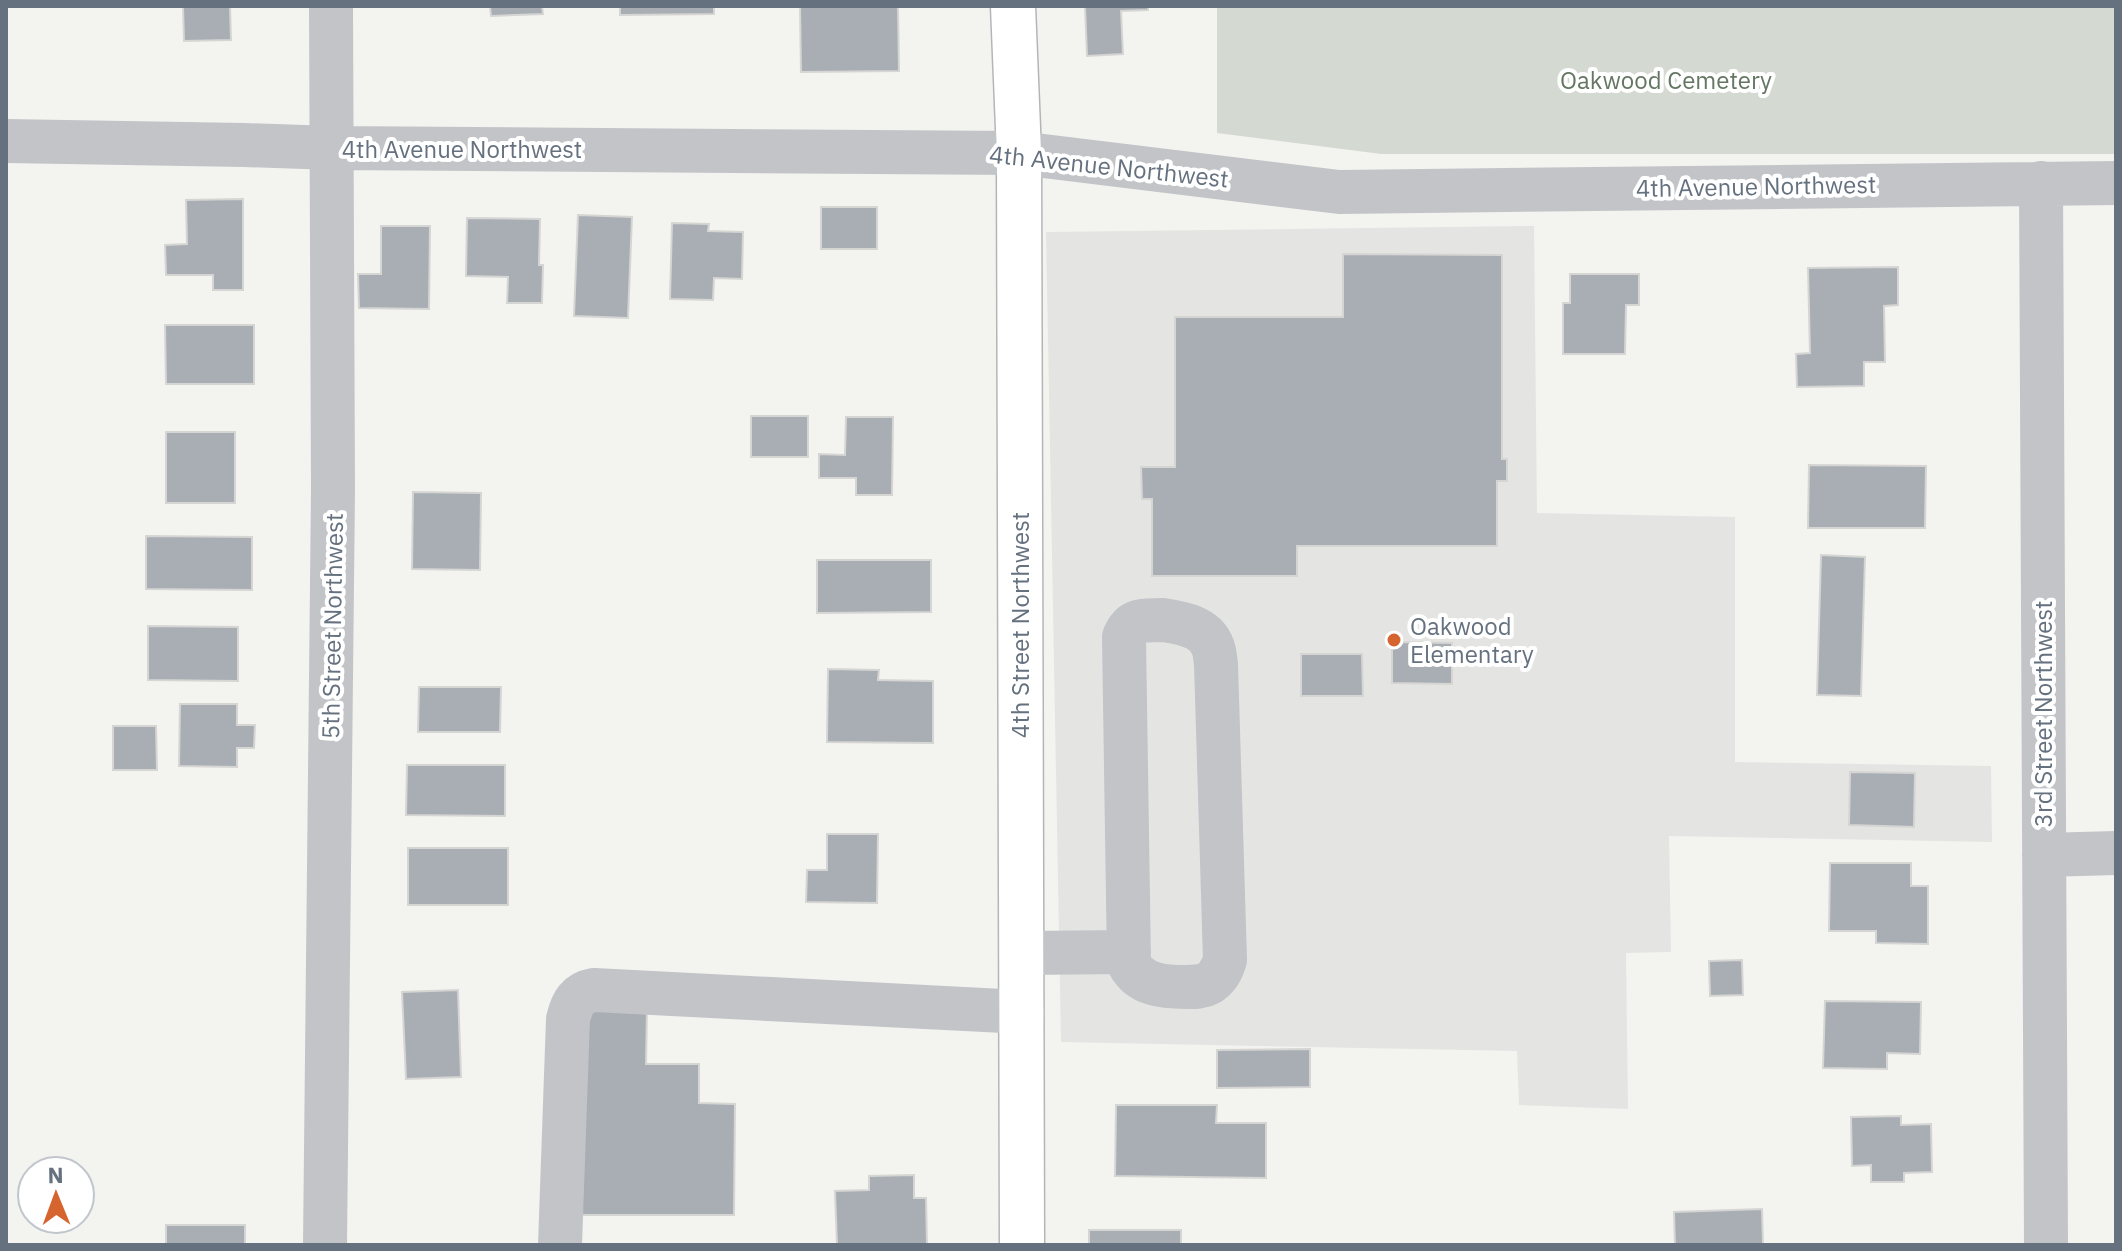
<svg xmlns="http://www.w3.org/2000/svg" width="2122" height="1251" viewBox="0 0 2122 1251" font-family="'IBM Plex Sans',sans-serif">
	<rect width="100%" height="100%" fill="#f3f4f0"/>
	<path fill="#e4e5e3" d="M 1534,226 L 1537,513 L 1735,517 L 1735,762 L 1991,766 L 1992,842 L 1669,836 L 1671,952 L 1626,953 L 1628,1109 L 1519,1105 L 1517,1051 L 1061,1042 L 1046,232 Z"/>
	<path fill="#d4dad1" d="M 1217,6 L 2116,6 L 2116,154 L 1381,154 L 1217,133 Z"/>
	<path fill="#a8aeb4" stroke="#d5d5d3" stroke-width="2" d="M 183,6 L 230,6 L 231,40 L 184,41 Z
		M 490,6 L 542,6 L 543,14 L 491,16 Z
		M 620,6 L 714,6 L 714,14 L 620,15 Z
		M 800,6 L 898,6 L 899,71 L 801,72 Z
		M 1085,6 L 1148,6 L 1148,10 L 1121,11 L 1123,54 L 1087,56 Z
		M 243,199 L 243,290 L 213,290 L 213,275 L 166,275 L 165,245 L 187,244 L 186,200 Z
		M 821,207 L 877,207 L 877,249 L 821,249 Z
		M 578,215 L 632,217 L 628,318 L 574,316 Z
		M 467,218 L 540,219 L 539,265 L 543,265 L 542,303 L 507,303 L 508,277 L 466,276 Z
		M 672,223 L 709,224 L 708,231 L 743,232 L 742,279 L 714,278 L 713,300 L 670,299 Z
		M 381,226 L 430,226 L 429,309 L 359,308 L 358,274 L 381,274 Z
		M 1343,254 L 1502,255 L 1502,459 L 1507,459 L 1507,481 L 1497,481 L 1497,546 L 1297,546 L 1297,576 L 1152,576 L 1152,499 L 1142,499 L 1141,467 L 1175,467 L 1175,317 L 1343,317 Z
		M 1898,267 L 1898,305 L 1884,306 L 1885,362 L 1864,362 L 1864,386 L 1797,387 L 1796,354 L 1810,353 L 1808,268 Z
		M 1570,274 L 1639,274 L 1639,305 L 1626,305 L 1625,354 L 1563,354 L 1563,303 L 1570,303 Z
		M 165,325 L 254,325 L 254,384 L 166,384 Z
		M 751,416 L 808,416 L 808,457 L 751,457 Z
		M 846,417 L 893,417 L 892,495 L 856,495 L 856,478 L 819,478 L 819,454 L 845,455 Z
		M 166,432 L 235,432 L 235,503 L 166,503 Z
		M 1809,465 L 1926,466 L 1925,528 L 1808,528 Z
		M 413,492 L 481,493 L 480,570 L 412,569 Z
		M 146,536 L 252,537 L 252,590 L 146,589 Z
		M 1821,555 L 1865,557 L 1861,696 L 1817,695 Z
		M 817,560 L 931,560 L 931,612 L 817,613 Z
		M 148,626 L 238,627 L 238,681 L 148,680 Z
		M 1392,642 L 1452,643 L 1452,684 L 1392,683 Z
		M 1301,654 L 1362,654 L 1363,696 L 1301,696 Z
		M 828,669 L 879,670 L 878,680 L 933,681 L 933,743 L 827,742 Z
		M 419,687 L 501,687 L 500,732 L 418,732 Z
		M 180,704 L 237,704 L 237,725 L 255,725 L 254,748 L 237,748 L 237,767 L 179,766 Z
		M 113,726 L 156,726 L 157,770 L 113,770 Z
		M 407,765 L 505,765 L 505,816 L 406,815 Z
		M 1850,772 L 1915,773 L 1914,827 L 1849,825 Z
		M 827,834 L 878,834 L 877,903 L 806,902 L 807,870 L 827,870 Z
		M 408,848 L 508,848 L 508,905 L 408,905 Z
		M 1830,863 L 1911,863 L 1911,886 L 1928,886 L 1928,944 L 1876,943 L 1876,931 L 1829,931 Z
		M 1742,960 L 1743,995 L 1710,996 L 1709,961 Z
		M 458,990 L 461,1077 L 406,1079 L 402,992 Z
		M 1825,1001 L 1921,1002 L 1920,1054 L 1887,1053 L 1887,1069 L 1823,1068 Z
		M 581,1009 L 647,1009 L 646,1064 L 699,1064 L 699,1103 L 735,1104 L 734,1215 L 580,1215 Z
		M 1310,1049 L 1310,1087 L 1217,1088 L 1217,1050 Z
		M 1116,1105 L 1217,1105 L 1216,1123 L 1266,1123 L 1266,1178 L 1115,1176 Z
		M 1901,1116 L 1901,1125 L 1931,1124 L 1932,1172 L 1904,1173 L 1904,1182 L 1871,1182 L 1871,1165 L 1852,1166 L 1851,1117 Z
		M 914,1175 L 914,1198 L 926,1198 L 927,1245 L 837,1245 L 835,1191 L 869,1190 L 869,1176 Z
		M 1762,1209 L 1763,1245 L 1675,1245 L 1674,1212 Z
		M 166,1225 L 245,1225 L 245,1245 L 166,1245 Z
		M 1089,1230 L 1181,1230 L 1181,1245 L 1089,1245 Z"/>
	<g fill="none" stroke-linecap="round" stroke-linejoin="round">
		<g stroke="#b3b6b9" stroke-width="47">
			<path id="major" d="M 1013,6 L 1019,153 L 1022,1245"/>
		</g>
		<path stroke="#c2c4c8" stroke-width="44" d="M 6,141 L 244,145 L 333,148 L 1019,153 L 1339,192 L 2116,183
			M 2041,183 L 2046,1245
			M 1163,620 C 1181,623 1204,626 1212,645 C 1215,651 1215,658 1216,664 L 1225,960 C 1222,969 1219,976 1211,982 C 1203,987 1195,987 1186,987 C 1163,987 1140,985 1129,964 L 1124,637 C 1132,617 1144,621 1163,620 Z
			M 2044,855 L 2116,853
			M 1021,953 L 1129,952
			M 325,1245 L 333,489 L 331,6
			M 560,1245 L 568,1019 C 572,1003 577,993 594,990 L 1022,1012"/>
		<use href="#major" stroke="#fff" stroke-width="44"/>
	</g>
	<circle fill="#d6642e" stroke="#fff" stroke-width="3" cx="1394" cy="640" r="8"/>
	<g text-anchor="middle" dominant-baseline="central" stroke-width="8" stroke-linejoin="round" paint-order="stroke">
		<g font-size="24" fill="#657763" stroke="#fff">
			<text x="1666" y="80">Oakwood Cemetery</text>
		</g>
		<g font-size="24" fill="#65717f" stroke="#fff">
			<text x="462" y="149">4th Avenue Northwest</text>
			<text transform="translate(1109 166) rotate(6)">4th Avenue Northwest</text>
			<text transform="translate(1756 186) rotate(-1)">4th Avenue Northwest</text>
			<text transform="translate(1020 625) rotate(-90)">4th Street Northwest</text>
			<text transform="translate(332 626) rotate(-89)">5th Street Northwest</text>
			<text transform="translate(2043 714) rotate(-90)">3rd Street Northwest</text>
		</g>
		<g font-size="24" fill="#65717f" stroke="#fff" text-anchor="start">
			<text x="1410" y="626">Oakwood<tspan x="1410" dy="28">Elementary</tspan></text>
		</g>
	</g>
	<rect width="2122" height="1251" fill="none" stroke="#65717f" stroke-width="16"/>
	<g transform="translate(56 1195) rotate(359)"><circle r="38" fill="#ffffff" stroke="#c1c6cc" stroke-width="2"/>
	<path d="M0-6L14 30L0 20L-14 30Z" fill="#d6642e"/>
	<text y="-12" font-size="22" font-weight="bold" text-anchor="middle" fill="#65717f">N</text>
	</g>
</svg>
